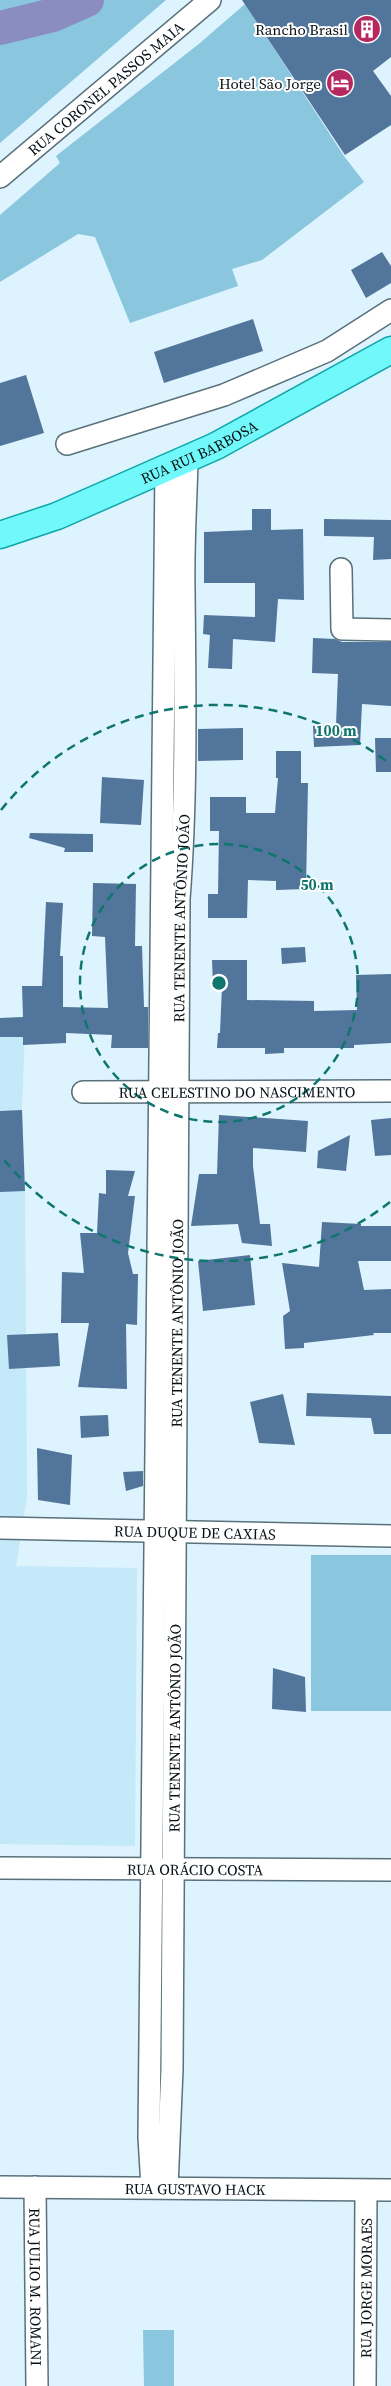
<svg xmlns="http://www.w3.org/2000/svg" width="391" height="2386" viewBox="0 0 391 2386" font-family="'Source Serif 4',serif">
	<rect width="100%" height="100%" fill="#ddf3fd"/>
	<path fill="#c4e9f8" d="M 0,1026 L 25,1029 L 22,1110 L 25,1191 L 27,1497 L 16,1566 L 137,1568 L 135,1846 L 0,1844 Z"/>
	<path fill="#8ac6de" d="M 0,0 L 166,0 L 0,143 Z
		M 245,4 L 344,156 L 364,182 L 262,260 L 232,269 L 238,286 L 130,323 L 95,237 L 78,234 L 0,282 L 0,215 L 60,163 L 56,156 L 200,43 Z
		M 311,1555 L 391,1555 L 391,1711 L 311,1711 Z
		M 143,2330 L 174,2330 L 174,2386 L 144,2386 Z"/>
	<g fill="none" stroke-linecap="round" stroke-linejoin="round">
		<path stroke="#898dbf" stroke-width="34" d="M 0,28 L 53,15 L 87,0"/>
	</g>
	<path fill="#52759c" d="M 242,0 L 391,0 L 391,57 L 373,71 L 391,96 L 391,125 L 345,155 Z
		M 382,252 L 391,266 L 391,283 L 366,298 L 351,270 Z
		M 253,319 L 263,351 L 164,383 L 154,352 Z
		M 26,375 L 44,433 L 0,446 L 0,383 Z
		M 252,509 L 271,509 L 271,530 L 303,529 L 304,600 L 278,599 L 275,642 L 233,639 L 232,669 L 208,668 L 210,635 L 203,634 L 204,615 L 255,617 L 255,583 L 204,583 L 204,532 L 252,530 Z
		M 324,519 L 391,520 L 391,559 L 373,560 L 374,537 L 324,536 Z
		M 313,638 L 335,639 L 342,642 L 391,642 L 391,706 L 362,704 L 360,745 L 314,747 L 313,726 L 336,725 L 338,674 L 312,673 Z
		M 243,728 L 243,760 L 198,761 L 198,729 Z
		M 375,738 L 391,738 L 391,772 L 376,772 Z
		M 276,751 L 301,751 L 301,783 L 308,783 L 306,889 L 276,890 L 276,881 L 248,880 L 247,918 L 208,918 L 208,894 L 218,894 L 219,831 L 210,831 L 210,797 L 246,797 L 246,813 L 275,813 L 278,778 L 276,778 Z
		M 102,777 L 144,780 L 141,825 L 100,823 Z
		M 30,833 L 93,834 L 93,852 L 64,852 L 65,848 L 29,838 Z
		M 93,883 L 136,884 L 135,946 L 142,946 L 144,1007 L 148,1007 L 148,1048 L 111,1048 L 112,1035 L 66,1033 L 66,1043 L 23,1045 L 23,1037 L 0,1037 L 0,1018 L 23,1017 L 22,986 L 42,986 L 46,902 L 63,903 L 60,956 L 63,956 L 63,1007 L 108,1008 L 105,937 L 92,936 Z
		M 305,947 L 306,962 L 282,964 L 281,948 Z
		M 212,960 L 247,960 L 247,1000 L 314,1001 L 314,1011 L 357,1010 L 356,975 L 391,974 L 391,1043 L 354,1045 L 354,1048 L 284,1048 L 284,1053 L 265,1054 L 265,1048 L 217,1048 L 218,1033 L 220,1033 L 222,986 L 213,986 Z
		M 22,1110 L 25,1191 L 0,1192 L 0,1111 Z
		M 219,1115 L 308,1121 L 306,1152 L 253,1148 L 253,1166 L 260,1224 L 270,1224 L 272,1246 L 242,1243 L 238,1224 L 191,1226 L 199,1174 L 217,1174 Z
		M 391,1118 L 391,1155 L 375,1156 L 371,1120 Z
		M 350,1135 L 346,1171 L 317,1168 L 318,1151 Z
		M 106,1170 L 135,1171 L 128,1196 L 135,1196 L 128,1253 L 133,1274 L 138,1274 L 137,1325 L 126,1324 L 127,1389 L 78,1387 L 89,1323 L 61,1323 L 62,1272 L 84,1273 L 80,1233 L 97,1233 L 99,1193 L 106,1194 Z
		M 322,1222 L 361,1224 L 361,1226 L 391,1226 L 391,1261 L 358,1261 L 364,1290 L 391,1289 L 391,1333 L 373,1333 L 374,1335 L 304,1343 L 304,1348 L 285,1349 L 283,1316 L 290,1311 L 282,1263 L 319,1267 Z
		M 250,1255 L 255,1305 L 203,1311 L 198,1261 Z
		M 58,1333 L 60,1366 L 9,1369 L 7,1335 Z
		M 307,1393 L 391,1396 L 391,1434 L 374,1434 L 371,1418 L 306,1416 Z
		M 283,1394 L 295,1445 L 259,1443 L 250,1402 Z
		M 108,1415 L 109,1436 L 81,1438 L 80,1416 Z
		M 37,1448 L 72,1455 L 70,1505 L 38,1500 Z
		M 143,1471 L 143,1486 L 126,1491 L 123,1472 Z
		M 273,1668 L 305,1677 L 306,1712 L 272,1709 Z"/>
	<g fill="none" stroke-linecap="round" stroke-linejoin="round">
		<g stroke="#58717b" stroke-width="24">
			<g id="minor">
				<path id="s1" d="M 0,177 L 210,0"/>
				<path d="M 67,444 L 224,395 L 327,351 L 391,310"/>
				<path d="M 341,569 L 342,629 L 391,630"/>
				<path id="s2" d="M 83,1092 L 391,1091"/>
				<path id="s3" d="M 0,1528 L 391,1536"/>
				<path id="s4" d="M 0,1868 L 391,1870"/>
				<path id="s5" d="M 0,2187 L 391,2190"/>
				<path id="s6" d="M 35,2187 L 37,2386"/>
				<path d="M 152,2187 L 149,2137 L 166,467"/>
				<path id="s7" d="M 167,2187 L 172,2069 L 179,899 C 187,796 185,694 184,591 C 183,547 186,503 187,459"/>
				<path id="s8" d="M 365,2386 L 366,2191"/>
			</g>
		</g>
		<g stroke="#0ea5a9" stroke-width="29">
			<g id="major">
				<path id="s9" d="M 0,535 L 57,516 L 216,446 L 391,350"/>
			</g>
		</g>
		<use href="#minor" stroke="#fff" stroke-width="21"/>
		<use href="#major" stroke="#71f8fb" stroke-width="26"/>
	</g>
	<g fill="none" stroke="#0f766e" stroke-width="2.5" stroke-dasharray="9 6">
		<circle cx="219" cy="983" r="139"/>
		<path d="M390 1202A278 278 0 0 1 1 1156M1 810A278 278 0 0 1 390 764"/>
	</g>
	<defs>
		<g id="building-disc" transform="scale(1.4375)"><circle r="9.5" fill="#b62960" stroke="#fff"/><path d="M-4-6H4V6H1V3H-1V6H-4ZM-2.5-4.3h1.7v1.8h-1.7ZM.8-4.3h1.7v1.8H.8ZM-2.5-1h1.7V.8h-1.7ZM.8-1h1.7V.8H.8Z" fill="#fff"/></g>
		<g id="hotel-disc" transform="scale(1.4375)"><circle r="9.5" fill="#b62960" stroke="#fff"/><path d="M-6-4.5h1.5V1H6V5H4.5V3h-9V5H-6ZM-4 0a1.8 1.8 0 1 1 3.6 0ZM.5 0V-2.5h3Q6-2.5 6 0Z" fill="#fff"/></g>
	</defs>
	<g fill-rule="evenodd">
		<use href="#building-disc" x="367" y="29"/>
		<use href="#hotel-disc" x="340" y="83"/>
	</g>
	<g text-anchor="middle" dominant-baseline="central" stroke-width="4" stroke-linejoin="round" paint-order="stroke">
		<g font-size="15" fill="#081216" stroke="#fff" text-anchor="end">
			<text x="348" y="29">Rancho Brasil</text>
			<text x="321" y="83">Hotel São Jorge</text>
		</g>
		<g font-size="15" fill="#081216" stroke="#fff">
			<text stroke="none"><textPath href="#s1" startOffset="138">RUA CORONEL PASSOS MAIA</textPath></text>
			<text stroke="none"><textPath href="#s9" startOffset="216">RUA RUI BARBOSA</textPath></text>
			<text stroke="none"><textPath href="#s7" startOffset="1269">RUA TENENTE ANTÔNIO JOÃO</textPath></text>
			<text stroke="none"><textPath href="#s2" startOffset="154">RUA CELESTINO DO NASCIMENTO</textPath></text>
			<text stroke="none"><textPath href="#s7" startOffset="864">RUA TENENTE ANTÔNIO JOÃO</textPath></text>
			<text stroke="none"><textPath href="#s3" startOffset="195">RUA DUQUE DE CAXIAS</textPath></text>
			<text stroke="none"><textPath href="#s7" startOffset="459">RUA TENENTE ANTÔNIO JOÃO</textPath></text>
			<text stroke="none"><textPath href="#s4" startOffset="195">RUA ORÁCIO COSTA</textPath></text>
			<text stroke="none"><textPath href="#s5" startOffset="195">RUA GUSTAVO HACK</textPath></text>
			<text stroke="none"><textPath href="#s6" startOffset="100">RUA JULIO M. ROMANI</textPath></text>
			<text stroke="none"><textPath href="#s8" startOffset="98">RUA JORGE MORAES</textPath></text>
		</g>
	</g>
	<circle cx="219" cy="983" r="8" fill="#0f766e" stroke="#fff" stroke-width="2.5"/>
	<g font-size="15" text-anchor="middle" font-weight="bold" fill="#0f766e" stroke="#fff" stroke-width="4" stroke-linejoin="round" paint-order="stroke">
		<text x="336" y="736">100 m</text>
		<text x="317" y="890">50 m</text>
	</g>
</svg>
